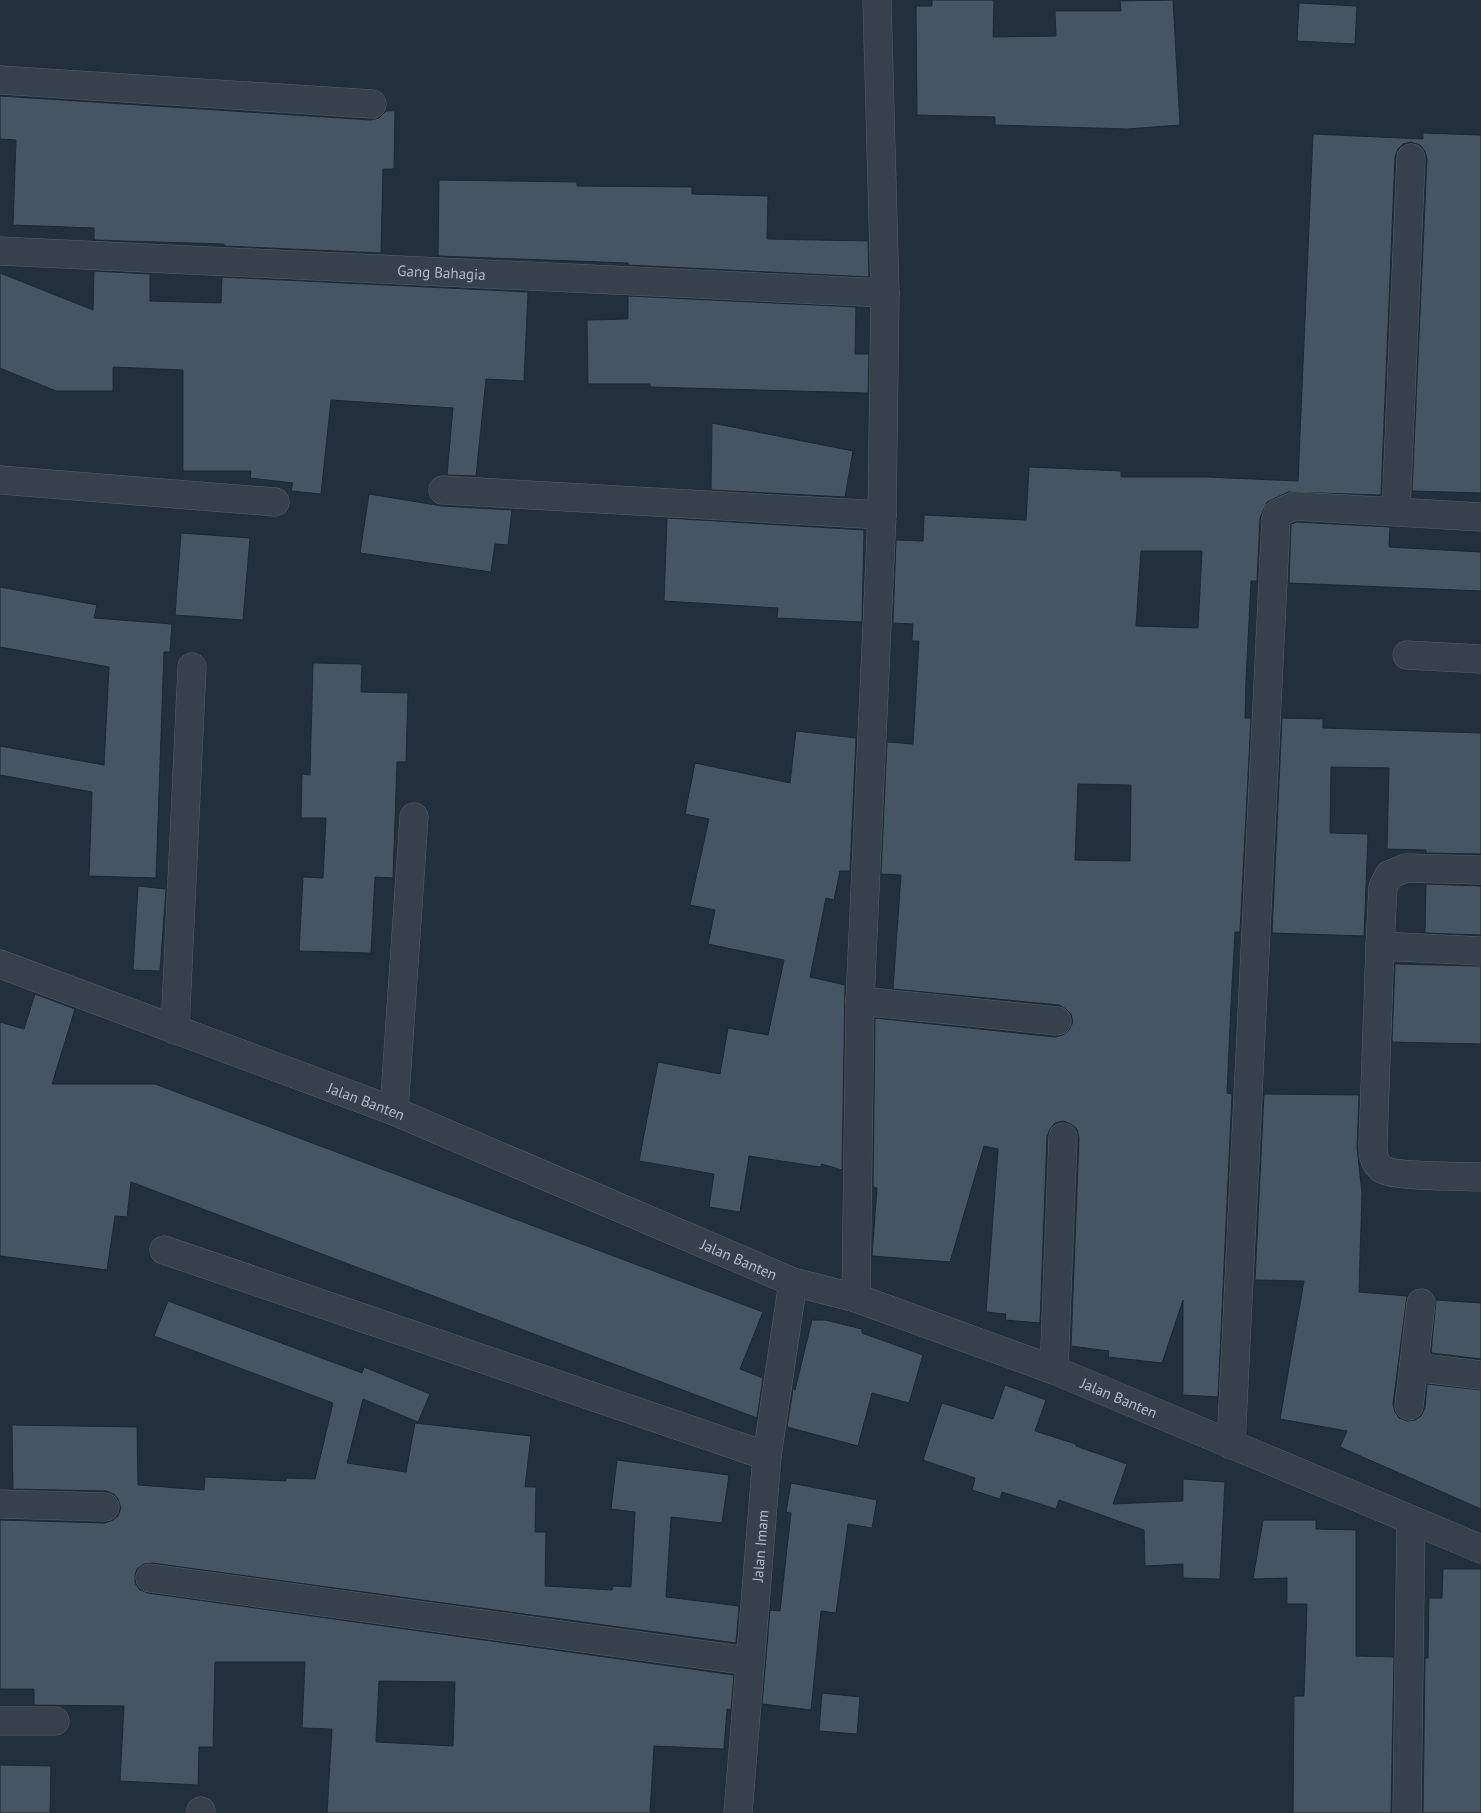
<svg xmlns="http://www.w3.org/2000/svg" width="1481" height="1813" viewBox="0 0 1481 1813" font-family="'PT Sans',sans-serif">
	<rect width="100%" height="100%" fill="#222f3c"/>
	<path fill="#465563" stroke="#1d2833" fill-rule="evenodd" d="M 932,0 L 994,0 L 993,37 L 1056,36 L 1055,11 L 1121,11 L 1120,1 L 1173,0 L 1180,125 L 1127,129 L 995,125 L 995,117 L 917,115 L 916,6 L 932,6 Z
		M 1299,3 L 1357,6 L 1355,44 L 1297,41 Z
		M 0,96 L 371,120 L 379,118 L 386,111 L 395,111 L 394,169 L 383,169 L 381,253 L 224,246 L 224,244 L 94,240 L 94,228 L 13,225 L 16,140 L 0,139 Z
		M 1423,133 L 1481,135 L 1481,493 L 1412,491 L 1427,159 L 1425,151 L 1420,145 L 1411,142 L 1403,144 L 1398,149 L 1395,157 L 1381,495 L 1288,492 L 1267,502 L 1260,518 L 1257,581 L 1251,581 L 1246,680 L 1245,718 L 1251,718 L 1240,932 L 1235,932 L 1231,1004 L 1227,1093 L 1232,1094 L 1218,1397 L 1183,1395 L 1183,1300 L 1162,1363 L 1108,1357 L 1109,1351 L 1071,1346 L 1079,1138 L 1077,1129 L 1071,1124 L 1063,1121 L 1055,1123 L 1050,1129 L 1047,1136 L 1040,1323 L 1005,1320 L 1006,1314 L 986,1312 L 998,1149 L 984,1146 L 950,1262 L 872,1256 L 877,1188 L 873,1187 L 875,1018 L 1055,1037 L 1063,1035 L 1069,1030 L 1073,1022 L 1071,1014 L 1066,1009 L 1059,1005 L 893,989 L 901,875 L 881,874 L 887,742 L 913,744 L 919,641 L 912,641 L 913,624 L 893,623 L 896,540 L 923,541 L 924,515 L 1026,520 L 1029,467 L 1121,471 L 1121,477 L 1206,477 L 1298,481 L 1313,134 L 1423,139 ZM 1141,551 L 1202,551 L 1198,628 L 1136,626 ZM 1078,784 L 1131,785 L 1130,861 L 1075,860 Z
		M 439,180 L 577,182 L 577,186 L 692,187 L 692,194 L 768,196 L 767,239 L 868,241 L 869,277 L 628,265 L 628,263 L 438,256 Z
		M 94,271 L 150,274 L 150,301 L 221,303 L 222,277 L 528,292 L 524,381 L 486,379 L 476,476 L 447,475 L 453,408 L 331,400 L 321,494 L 291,491 L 293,483 L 250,478 L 251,471 L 183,471 L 183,370 L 113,367 L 113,391 L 56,391 L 0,368 L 0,273 L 93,310 Z
		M 628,296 L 856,307 L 855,354 L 869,354 L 868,393 L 650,387 L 650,384 L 588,384 L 587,320 L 628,319 Z
		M 712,423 L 853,451 L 845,497 L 711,490 Z
		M 369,494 L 442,506 L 512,510 L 508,545 L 495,544 L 491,572 L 360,553 Z
		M 667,518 L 864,530 L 862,622 L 777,618 L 778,608 L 664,601 Z
		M 1297,522 L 1390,527 L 1389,547 L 1481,552 L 1481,591 L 1289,583 L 1291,524 Z
		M 181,533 L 250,538 L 243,620 L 175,615 Z
		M 0,587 L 97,605 L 94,618 L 172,624 L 170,652 L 164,652 L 156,878 L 89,876 L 92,792 L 0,775 L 0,746 L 104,765 L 109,667 L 0,647 Z
		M 313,663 L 362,664 L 361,692 L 408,693 L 406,762 L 397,762 L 393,878 L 375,877 L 371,953 L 299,951 L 303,877 L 323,878 L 326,818 L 301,818 L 302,774 L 310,775 Z
		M 1282,718 L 1323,719 L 1323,728 L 1481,733 L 1481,854 L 1426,853 L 1426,850 L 1387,849 L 1389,768 L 1331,767 L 1330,833 L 1368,834 L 1364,936 L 1272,933 Z
		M 796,731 L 856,738 L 850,871 L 840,871 L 834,900 L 826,898 L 810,977 L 845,985 L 842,1170 L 822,1164 L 820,1167 L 749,1156 L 740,1212 L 709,1207 L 714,1174 L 639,1161 L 658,1062 L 720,1074 L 728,1028 L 768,1035 L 784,960 L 708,944 L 715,910 L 690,905 L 709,819 L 685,814 L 695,763 L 790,783 Z
		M 1426,884 L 1481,886 L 1481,935 L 1425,933 Z
		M 138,886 L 166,889 L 160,971 L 133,970 Z
		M 1395,964 L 1481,966 L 1481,1044 L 1392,1042 Z
		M 35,994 L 75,1009 L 52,1084 L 155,1084 L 763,1312 L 740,1369 L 763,1378 L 757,1418 L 131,1182 L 127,1217 L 115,1216 L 107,1270 L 0,1256 L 0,1022 L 24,1029 Z
		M 1264,1094 L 1359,1095 L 1357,1148 L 1362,1193 L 1359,1292 L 1407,1296 L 1393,1404 L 1395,1412 L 1399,1418 L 1407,1421 L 1415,1420 L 1421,1416 L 1425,1408 L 1427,1384 L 1481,1390 L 1481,1509 L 1340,1447 L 1347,1431 L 1280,1419 L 1304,1281 L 1255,1280 Z
		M 1436,1300 L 1481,1303 L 1481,1359 L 1431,1353 Z
		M 168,1301 L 362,1373 L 364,1367 L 430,1394 L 418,1422 L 363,1399 L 347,1463 L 406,1472 L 415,1423 L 531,1436 L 525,1487 L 536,1487 L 535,1532 L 546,1532 L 545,1586 L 612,1590 L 613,1586 L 631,1587 L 635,1512 L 611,1509 L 617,1460 L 729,1475 L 722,1523 L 671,1517 L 666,1597 L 739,1606 L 736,1643 L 152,1563 L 144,1564 L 137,1569 L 135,1575 L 135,1583 L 140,1590 L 148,1593 L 734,1675 L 731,1710 L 727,1709 L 724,1749 L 654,1746 L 650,1813 L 327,1813 L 332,1729 L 302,1728 L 305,1662 L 215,1662 L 213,1747 L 199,1747 L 198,1785 L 120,1781 L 124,1706 L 34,1705 L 34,1689 L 0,1689 L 0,1520 L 105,1523 L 113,1520 L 118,1516 L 121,1508 L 118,1499 L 114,1494 L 106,1491 L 13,1489 L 12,1425 L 137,1427 L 138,1485 L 204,1490 L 205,1477 L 286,1481 L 286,1478 L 315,1479 L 333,1403 L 154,1336 ZM 379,1681 L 455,1682 L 453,1746 L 376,1742 Z
		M 812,1320 L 825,1320 L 862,1329 L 862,1333 L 923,1355 L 909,1403 L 872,1393 L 858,1446 L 787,1427 L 793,1389 L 795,1390 Z
		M 1005,1385 L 1046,1400 L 1035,1431 L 1076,1444 L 1076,1446 L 1127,1464 L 1113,1504 L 1183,1501 L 1183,1479 L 1225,1482 L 1220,1579 L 1183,1578 L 1183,1564 L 1145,1566 L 1144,1530 L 1059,1500 L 1056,1509 L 1002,1492 L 1000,1499 L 972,1490 L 975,1478 L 923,1460 L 942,1403 L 993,1419 Z
		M 791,1483 L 877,1500 L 872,1528 L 848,1524 L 836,1613 L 821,1611 L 811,1710 L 762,1704 L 770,1610 L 780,1611 L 791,1513 L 786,1512 Z
		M 1263,1520 L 1316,1520 L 1316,1529 L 1356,1530 L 1356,1656 L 1394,1657 L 1391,1813 L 1293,1813 L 1294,1696 L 1304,1696 L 1307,1604 L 1287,1604 L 1287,1578 L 1253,1579 Z
		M 1443,1569 L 1481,1569 L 1481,1813 L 1423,1813 L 1425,1658 L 1428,1658 L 1429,1598 L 1442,1598 Z
		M 822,1693 L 860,1697 L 857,1734 L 819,1731 Z
		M 0,1765 L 51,1766 L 50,1813 L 0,1813 Z"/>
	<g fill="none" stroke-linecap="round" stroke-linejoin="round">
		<g stroke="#545f6a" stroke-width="29">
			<g id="minor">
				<path d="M 0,80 L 372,104"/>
				<path id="s1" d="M 0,251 L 885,293"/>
				<path d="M 0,480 L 275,502"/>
				<path d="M 443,490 L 882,515"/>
				<path d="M 1396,511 L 1411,158"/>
				<path d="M 1407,655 L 1481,659"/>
				<path d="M 1380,946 L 1383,887 L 1389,875 L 1406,868 L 1481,870"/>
				<path d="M 1481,951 L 1380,946 L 1373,1144 C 1373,1154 1373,1162 1382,1169 C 1393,1177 1464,1176 1481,1177"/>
				<path id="s2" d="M 0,964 L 394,1111 L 793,1282 L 856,1298 L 1054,1370 L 1481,1549"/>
				<path d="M 860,1001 L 1057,1021"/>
				<path d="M 175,1030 L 192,667"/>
				<path d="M 394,1111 L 414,817"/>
				<path d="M 164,1250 L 767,1456"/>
				<path d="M 856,1298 L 860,1001 L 882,515 L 885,293 L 877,0"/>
				<path d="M 1414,1367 L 1481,1375"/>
				<path d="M 1054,1370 L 1063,1137"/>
				<path d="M 1409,1406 L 1421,1303"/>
				<path d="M 1231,1445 L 1276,519 L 1278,513 L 1294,506 L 1481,517"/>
				<path d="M 0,1504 L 105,1507"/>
				<path d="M 150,1578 L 749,1661"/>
				<path d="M 0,1721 L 55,1721"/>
				<path d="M 200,1813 L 201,1811"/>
				<path id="s3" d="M 738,1813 L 767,1456 L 793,1282"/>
				<path d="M 1407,1813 L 1411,1520"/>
			</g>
		</g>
		<use href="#minor" stroke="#36414c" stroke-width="28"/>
	</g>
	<g text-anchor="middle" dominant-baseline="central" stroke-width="4.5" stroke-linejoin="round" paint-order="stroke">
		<g font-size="15" fill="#b1bcc8" stroke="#1b2631">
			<text stroke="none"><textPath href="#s1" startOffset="442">Gang Bahagia</textPath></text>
			<text stroke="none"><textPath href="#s2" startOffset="391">Jalan Banten</textPath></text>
			<text stroke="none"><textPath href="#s2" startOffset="796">Jalan Banten</textPath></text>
			<text stroke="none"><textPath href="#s2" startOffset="1201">Jalan Banten</textPath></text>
			<text stroke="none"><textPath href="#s3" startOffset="268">Jalan Imam</textPath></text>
		</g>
	</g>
</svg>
